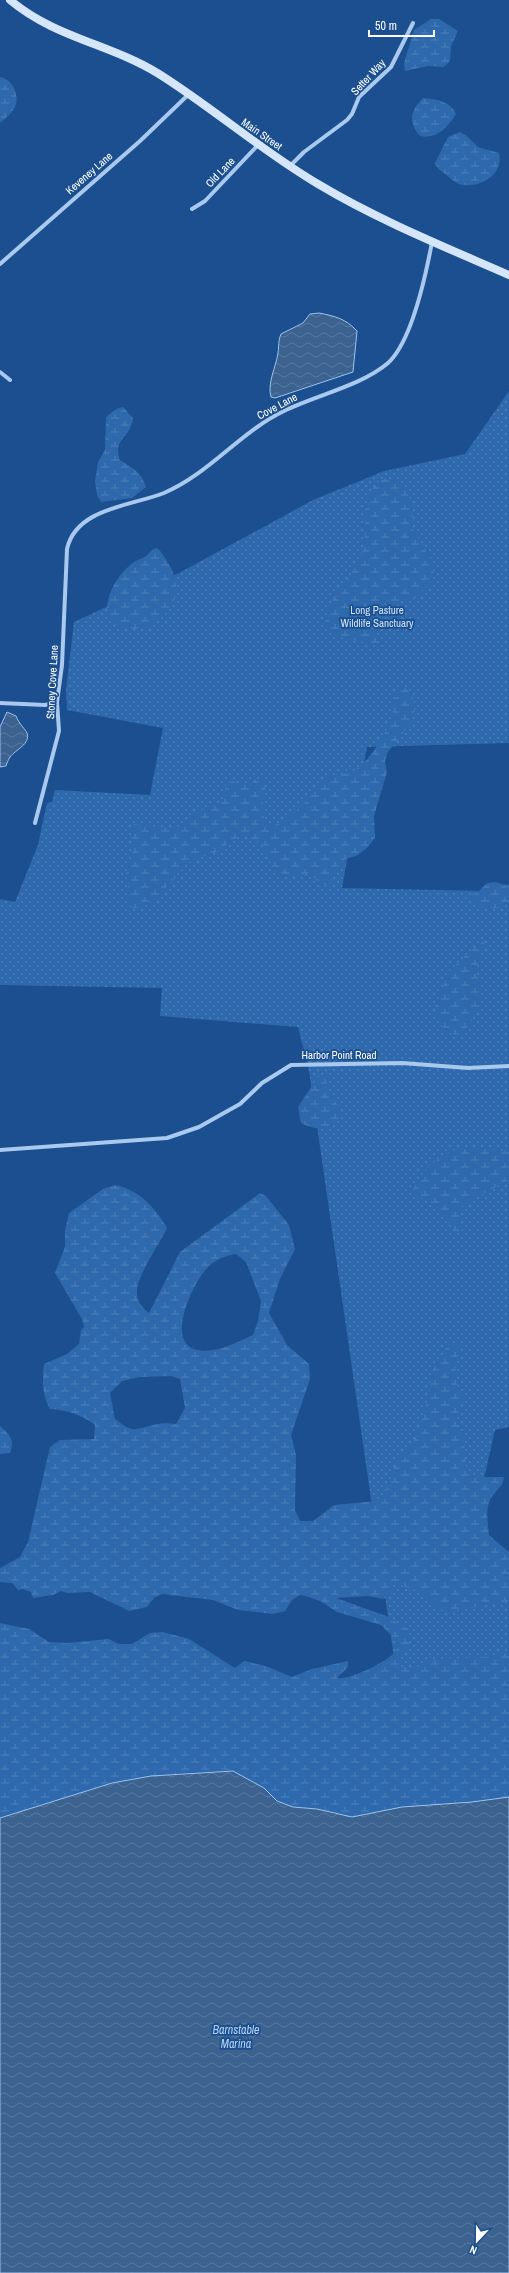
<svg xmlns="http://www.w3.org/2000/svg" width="509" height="2273" viewBox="0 0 509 2273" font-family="'Archivo Narrow',sans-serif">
	<defs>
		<pattern id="grass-dots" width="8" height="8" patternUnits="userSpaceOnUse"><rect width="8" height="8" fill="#2e69ad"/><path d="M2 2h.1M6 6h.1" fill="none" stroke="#4d80b9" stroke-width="1.8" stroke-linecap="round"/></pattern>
		<pattern id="wetland-marsh" width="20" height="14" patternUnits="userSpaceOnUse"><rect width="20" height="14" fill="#2e69ad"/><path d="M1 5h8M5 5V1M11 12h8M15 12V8" fill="none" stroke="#4d80b9"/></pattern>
		<pattern id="water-waves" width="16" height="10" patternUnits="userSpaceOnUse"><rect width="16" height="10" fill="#3c6290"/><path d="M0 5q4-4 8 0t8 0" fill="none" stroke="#597aa1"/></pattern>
	</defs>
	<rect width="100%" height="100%" fill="#1b4f8f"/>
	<path fill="url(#grass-dots)" d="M 509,391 L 509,743 L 367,747 L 342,888 L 484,891 L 509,884 L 509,1427 L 495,1430 L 466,1558 L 509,1597 L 509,1797 L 403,1720 L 309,1071 L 298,1027 L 160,1016 L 162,988 L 0,985 L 0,899 L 15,902 L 38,845 L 47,803 L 52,802 L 55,790 L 150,795 L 163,728 L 67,710 L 66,690 L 74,622 L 179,573 L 313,500 L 384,471 L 465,454 Z"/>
	<path fill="url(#wetland-marsh)" fill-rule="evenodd" d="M 431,19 L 439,19 L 458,31 L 451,46 L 450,61 L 444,67 L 428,66 L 405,71 L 404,63 L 414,30 Z
		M 0,77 C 13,79 20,96 15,107 C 12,113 5,119 0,123 Z
		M 423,98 C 436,99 450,101 456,114 C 448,127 436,140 420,136 C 408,122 410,111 423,98 Z
		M 460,132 L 467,136 L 478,147 L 499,153 C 504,173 483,187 464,185 C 456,185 451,178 445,174 C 441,171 437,169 435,163 L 448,137 Z
		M 123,407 L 133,418 C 131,439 112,438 120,460 C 133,468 142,473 146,487 L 132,498 L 101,502 L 97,495 L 95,481 L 98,462 L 105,450 L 106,417 L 116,409 Z
		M 384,478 L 398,482 L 405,488 L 410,498 L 413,512 L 412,527 L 434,565 L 433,579 L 416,597 L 384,605 L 374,626 L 378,642 L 374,645 C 356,638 335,644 325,622 C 328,614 330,604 335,596 C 344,581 360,566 363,549 C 369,523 358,494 384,478 Z
		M 157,548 C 162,552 165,558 168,563 C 187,591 170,625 136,629 C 128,630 120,626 112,624 C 98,605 117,574 134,562 C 137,560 141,559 145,557 C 150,553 151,549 157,548 Z
		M 401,686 L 409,689 L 416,707 L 409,726 L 388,752 L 385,761 L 387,772 L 374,816 L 375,838 L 366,849 L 356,856 L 345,859 L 328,886 L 323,886 L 309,873 L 284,877 L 276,875 C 270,866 268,849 259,843 C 240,828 231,843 216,852 C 209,857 198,856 191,861 C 172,875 157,910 130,908 L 126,872 L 129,866 L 133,850 L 131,837 L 134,824 L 177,829 L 196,812 L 216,805 L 224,798 L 226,784 L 233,781 L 250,786 L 256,779 L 265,781 L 266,785 C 261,797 262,814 267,827 C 294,822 310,796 326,776 C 336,773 344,776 353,771 C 367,765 387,733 391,718 C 394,707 394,696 401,686 Z
		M 495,882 L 509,886 L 509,904 C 495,912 476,908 464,896 L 477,893 L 487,883 Z
		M 482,940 L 485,940 C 484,947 477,965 477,970 C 477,976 480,982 480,988 C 480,1007 474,1023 460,1035 L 447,1033 L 439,1022 L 435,1006 L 450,970 Z
		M 319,1075 L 328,1075 L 326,1090 L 343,1112 C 332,1130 319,1132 301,1123 L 298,1107 Z
		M 474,1148 L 509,1151 L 509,1180 L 464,1204 L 460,1209 L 462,1230 L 456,1233 L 437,1206 L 417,1196 L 413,1192 C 417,1175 436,1157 452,1151 C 458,1148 467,1149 474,1148 Z
		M 115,1185 C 139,1190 155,1207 167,1228 C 159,1246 135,1277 137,1295 C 138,1303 144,1309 149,1313 L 180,1252 L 260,1193 L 266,1196 L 289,1225 L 295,1249 L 280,1279 L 269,1313 L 287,1345 L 309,1364 L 310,1379 L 291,1435 L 296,1455 L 295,1510 L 300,1521 L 313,1521 L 334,1505 L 377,1501 L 385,1494 L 395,1465 L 411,1447 L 419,1429 L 429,1394 L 431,1373 L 449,1344 L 454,1343 L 459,1346 C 460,1354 458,1358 456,1365 C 453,1377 459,1390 464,1400 L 456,1423 L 464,1439 L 466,1467 L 471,1477 L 504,1477 C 503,1488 494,1491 490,1500 C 485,1511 488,1523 489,1535 L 509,1552 L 509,1601 L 447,1612 L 440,1609 L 421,1592 L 394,1583 L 391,1596 L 383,1599 L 368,1596 L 336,1598 L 389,1617 L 410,1630 L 409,1644 L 400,1655 L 401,1666 L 411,1669 L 435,1659 L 488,1657 L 509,1650 L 509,1797 L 472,1802 L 402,1807 L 352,1817 L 317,1809 L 293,1807 L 277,1801 L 264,1788 L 233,1771 L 187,1773 L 151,1776 L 112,1783 L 0,1818 L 0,1623 L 29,1629 L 49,1642 L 66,1643 L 109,1639 L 118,1644 L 132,1644 L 150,1633 L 163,1632 L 189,1639 L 235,1668 L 244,1661 L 266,1666 L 292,1677 L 312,1669 L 348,1661 L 348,1667 L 337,1678 C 348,1681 389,1661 396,1651 L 396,1640 L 381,1625 L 337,1612 L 320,1601 L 306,1596 L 300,1595 L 292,1600 L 285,1611 L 273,1614 L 238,1610 L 213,1600 L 162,1594 L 154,1598 L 147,1607 L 129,1611 L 90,1592 L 67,1593 L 61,1591 L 53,1595 L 33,1598 L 31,1592 L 23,1589 L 18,1590 L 12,1583 L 0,1582 L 0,1568 L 20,1557 L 28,1542 L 50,1447 L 60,1440 L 94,1439 L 95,1425 C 82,1415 67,1410 50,1409 C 42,1395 42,1380 44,1364 L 67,1354 L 79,1344 L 81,1330 L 84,1327 L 82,1319 L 55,1273 L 65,1247 L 65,1231 L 69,1213 L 103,1189 ZM 236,1254 L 246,1262 L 261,1301 L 258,1321 L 253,1335 C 237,1342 215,1354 198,1350 C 163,1344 194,1281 208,1267 C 216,1259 225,1256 236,1254 ZM 171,1376 L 180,1379 L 185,1408 L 176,1424 C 168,1423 160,1423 153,1425 C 133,1430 133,1433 115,1419 L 110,1393 L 122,1381 L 140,1377 Z
		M 0,1426 C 10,1435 15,1440 10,1453 L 0,1454 Z"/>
	<path fill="url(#water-waves)" stroke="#9cc4f0" d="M 319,313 C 335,316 346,319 357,331 L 353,372 L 275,398 L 271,397 C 267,383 276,367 278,353 C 279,346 278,341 281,334 L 303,323 L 310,314 Z
		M 7,712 L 16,716 C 19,724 26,730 27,733 C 31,744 15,750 10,757 C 8,760 7,763 6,766 L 0,767 L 0,727 Z
		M 233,1771 L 264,1788 L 277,1801 L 293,1807 L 317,1809 L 352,1817 L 402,1807 L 472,1802 L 509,1797 L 509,2273 L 0,2273 L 0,1818 L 112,1783 L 151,1776 Z"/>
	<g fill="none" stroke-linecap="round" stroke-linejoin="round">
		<path stroke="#a9c9ee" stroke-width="4" d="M 290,166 L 304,152 L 347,120 L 352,114 L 359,97 L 391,67 L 413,23
			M 192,209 L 205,201 L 258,145
			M 0,264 L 140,141 L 188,95
			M 0,372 L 10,380
			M 0,703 L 45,705 L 57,702
			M 35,823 L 59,731 L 57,702 L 62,665 L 67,549 C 76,508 131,506 164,493 C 209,474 240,432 284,411 C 316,395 361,386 388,363 C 412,341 426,274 432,242
			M 0,1150 L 167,1138 L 199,1127 L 240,1104 L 262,1083 L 291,1065 L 402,1063 L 468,1068 L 509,1066"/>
		<path stroke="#d6e6fa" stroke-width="8" d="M 10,0 C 55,38 111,44 159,74 C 213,108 262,151 318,184 C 378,220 445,247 509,275"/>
	</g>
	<g text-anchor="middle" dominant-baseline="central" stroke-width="3.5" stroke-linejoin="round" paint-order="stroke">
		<g font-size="11" fill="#fff" stroke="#1b4f8f">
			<text transform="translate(368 77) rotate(-47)">Setter Way</text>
			<text transform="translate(262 134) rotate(35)">Main Street</text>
			<text transform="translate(220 172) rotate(-46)">Old Lane</text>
			<text transform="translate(89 173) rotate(-41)">Keveney Lane</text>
			<text transform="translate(277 406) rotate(-28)">Cove Lane</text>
			<text transform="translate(52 682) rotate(-87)">Stoney Cove Lane</text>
			<text x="339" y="1055">Harbor Point Road</text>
		</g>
		<g font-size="11" fill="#cfe3fa" stroke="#1b4f8f">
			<text x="377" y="610">Long Pasture<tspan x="377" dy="13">Wildlife Sanctuary</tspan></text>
		</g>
		<g font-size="12" font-style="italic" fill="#b5d3f5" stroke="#1b4f8f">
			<text x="236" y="2030">Barnstable<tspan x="236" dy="14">Marina</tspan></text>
		</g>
	</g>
	<g transform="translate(477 2241) rotate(202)" stroke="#1b4f8f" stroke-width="3" paint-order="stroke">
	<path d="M0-3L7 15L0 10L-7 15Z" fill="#ffffff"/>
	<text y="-6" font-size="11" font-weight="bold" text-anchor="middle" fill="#ffffff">N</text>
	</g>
	<path d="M369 30v6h65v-6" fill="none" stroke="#ffffff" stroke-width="2"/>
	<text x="375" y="30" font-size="12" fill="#ffffff" stroke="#1b4f8f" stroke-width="3" paint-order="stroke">50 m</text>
</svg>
